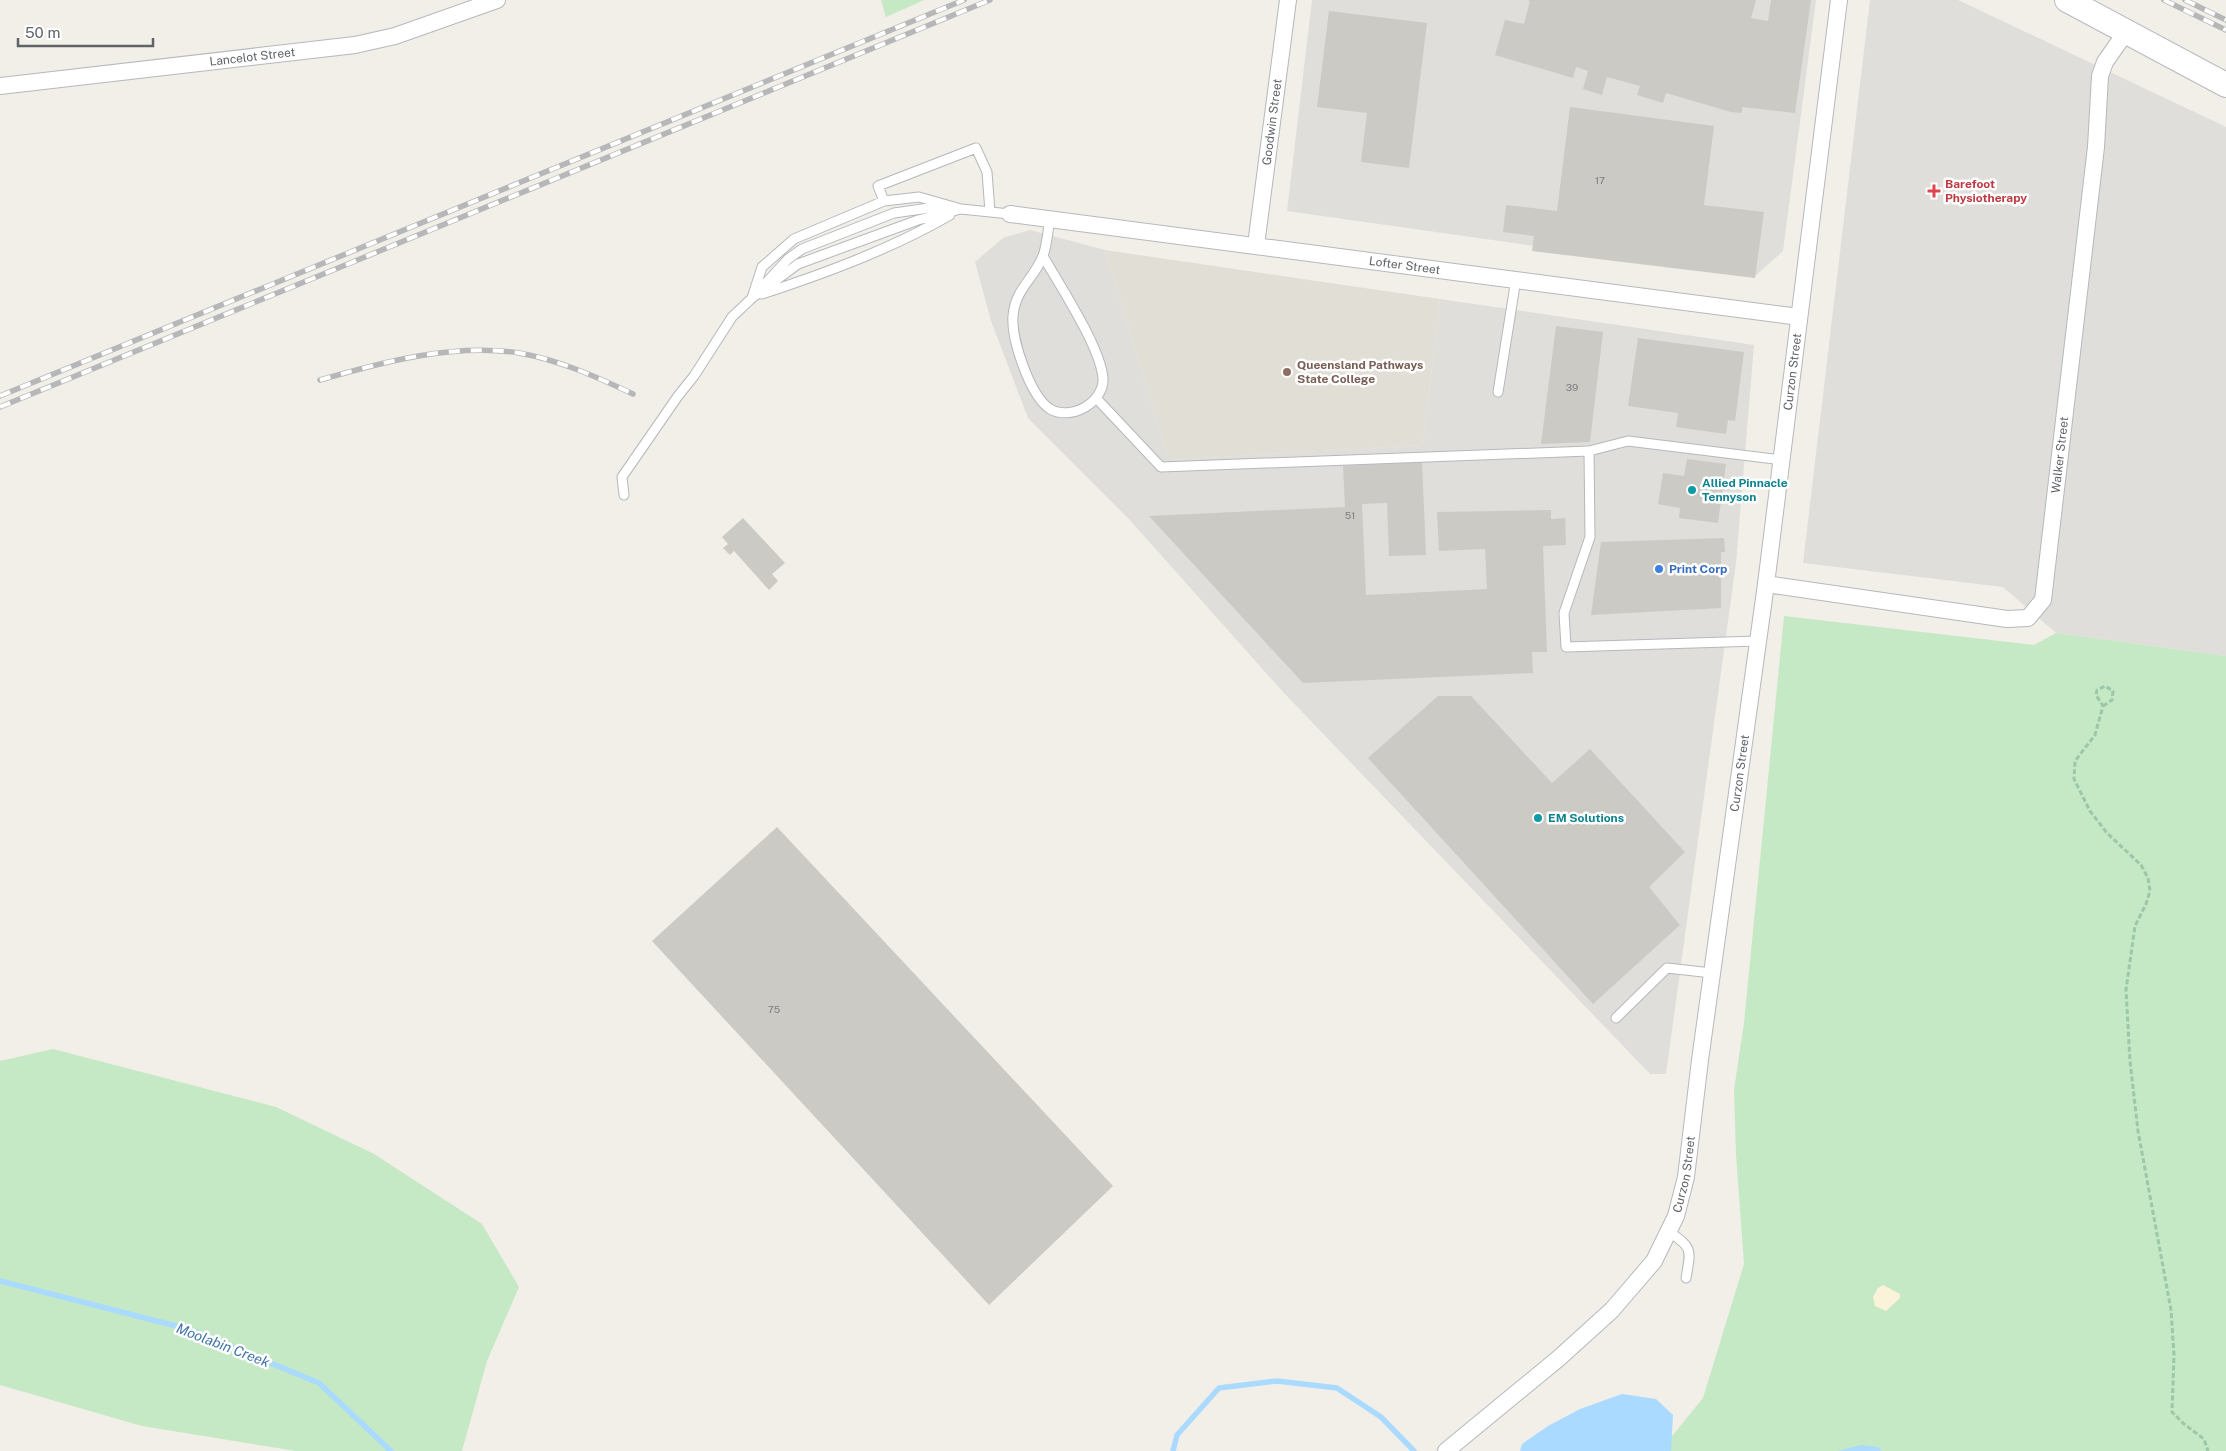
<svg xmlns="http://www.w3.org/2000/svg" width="2226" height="1451" viewBox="0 0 2226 1451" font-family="'Public Sans',sans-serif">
	<rect width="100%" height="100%" fill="#f1efe8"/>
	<path fill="#e0deda" d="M 1312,0 L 1816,0 L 1783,251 L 1754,277 L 1287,211 Z
		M 1870,0 L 1958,0 L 2226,127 L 2226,656 L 2056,633 L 2003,587 L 1803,563 Z
		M 1030,230 L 1105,250 L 1169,460 L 1423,445 L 1440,299 L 1754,345 L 1736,563 L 1666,1074 L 1650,1074 L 1283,692 L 1129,519 L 1028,418 L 991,321 L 975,262 L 1003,238 Z"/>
	<path fill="#e1ded6" d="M 1105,250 L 1440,299 L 1423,445 L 1169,460 Z"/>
	<path fill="#c5e8c5" d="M 881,0 L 924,0 L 886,17 Z
		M 1784,616 L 2034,645 L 2056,633 L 2226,656 L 2226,1451 L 1660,1451 L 1703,1398 L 1744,1264 L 1736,1155 L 1734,1090 L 1744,1023 Z
		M 53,1049 L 276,1107 L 374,1154 L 482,1224 L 519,1287 L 487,1361 L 462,1451 L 296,1451 L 142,1426 L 0,1385 L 0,1061 Z"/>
	<path fill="#fbf3d9" d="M 1883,1285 L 1900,1294 L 1900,1298 L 1886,1311 L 1875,1306 L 1873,1297 L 1878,1288 Z"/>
	<path fill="#aadaff" d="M 1622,1394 L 1656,1399 L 1673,1415 L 1671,1451 L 1520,1451 L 1522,1444 L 1548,1426 L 1580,1409 Z
		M 1861,1445 L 1878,1447 L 1882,1451 L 1838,1451 Z"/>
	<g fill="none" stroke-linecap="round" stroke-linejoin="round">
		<path stroke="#aadaff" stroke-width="5.5" d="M 0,1281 L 188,1329 L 319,1383 L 391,1451
			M 1173,1451 L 1177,1435 L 1219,1388 L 1277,1381 L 1337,1388 L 1381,1417 L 1414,1451"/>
	</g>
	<path fill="#cccac5" d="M 1527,0 L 1756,0 L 1751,18 L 1768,21 L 1771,0 L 1811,0 L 1795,113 L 1742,107 L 1742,113 L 1731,112 L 1666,93 L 1663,103 L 1637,95 L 1640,86 L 1607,77 L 1602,95 L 1583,89 L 1588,71 L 1576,67 L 1573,78 L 1495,55 L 1505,20 L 1524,24 L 1530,1 Z
		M 1329,11 L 1427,23 L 1409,168 L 1361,162 L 1367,113 L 1317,107 Z
		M 1570,107 L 1714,126 L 1704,205 L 1764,212 L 1755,278 L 1532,251 L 1534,236 L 1503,232 L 1506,205 L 1557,211 Z
		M 1556,326 L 1603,332 L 1590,442 L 1541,444 Z
		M 1638,338 L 1744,352 L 1735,421 L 1728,420 L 1726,434 L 1676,427 L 1678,413 L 1628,406 Z
		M 1687,459 L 1726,464 L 1718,523 L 1679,518 L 1680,508 L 1658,504 L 1663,473 L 1684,476 Z
		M 1422,462 L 1426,555 L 1389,556 L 1387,503 L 1362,504 L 1366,595 L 1487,589 L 1485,549 L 1439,551 L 1437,512 L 1551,510 L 1551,519 L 1565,518 L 1566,545 L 1543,546 L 1547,652 L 1532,652 L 1533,673 L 1303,683 L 1149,516 L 1345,507 L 1343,466 Z
		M 743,518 L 785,563 L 772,574 L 778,581 L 769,590 L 734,551 L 730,555 L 723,548 L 728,544 L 722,537 Z
		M 1724,538 L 1725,552 L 1721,552 L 1721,608 L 1591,615 L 1601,542 Z
		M 1438,696 L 1471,696 L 1552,783 L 1590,749 L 1685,852 L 1649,887 L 1680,925 L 1593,1004 L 1368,758 Z
		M 777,827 L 1113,1186 L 989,1305 L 652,941 Z"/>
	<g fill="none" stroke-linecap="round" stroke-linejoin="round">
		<g stroke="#b5b8bc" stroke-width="11">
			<path id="lane" d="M 884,201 L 878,186 L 976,148 L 987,172 L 990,212
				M 1043,256 C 1060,286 1100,346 1103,378 C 1104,403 1071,421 1050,409 C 1030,396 1011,339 1013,316 C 1015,289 1034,279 1043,256 C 1047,245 1048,230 1050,218
				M 765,284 L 788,259 L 802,249 L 894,213 L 929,208 L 946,208
				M 762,294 C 826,273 891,249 950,215
				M 752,298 L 762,267 L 794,239 L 884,201 L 919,197 L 961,209
				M 1498,392 L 1516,279
				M 1097,399 L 1161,467 L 1589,451 L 1628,441 L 1782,460
				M 1589,451 L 1590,537 L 1564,613 L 1566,647 L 1758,641
				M 624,495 L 622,477 L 678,396 L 694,376 L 732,317 L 752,298 L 798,264 L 918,220 L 961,209 L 1010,214
				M 1616,1018 L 1667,968 L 1712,973
				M 1668,1231 C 1693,1248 1691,1249 1686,1278"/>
		</g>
		<g stroke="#b5b8bc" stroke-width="18">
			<g id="street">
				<path id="s1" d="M 0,86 L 355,45 L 395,36 L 497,0"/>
				<path id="s2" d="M 1010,214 L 1799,317"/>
				<path id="s3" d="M 1256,245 L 1288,0"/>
				<path id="s4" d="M 1766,584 L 2007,619 L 2028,618 L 2043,600 L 2096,147 L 2100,76 L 2105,62 L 2126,32"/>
				<path id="s5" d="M 1446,1451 L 1559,1358 L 1612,1310 L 1654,1261 L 1676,1216 L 1686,1177 L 1700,1060 L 1766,584 L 1839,0"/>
			</g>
		</g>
		<g stroke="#b6babf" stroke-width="26">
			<path id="secondary" d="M 2067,0 L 2226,85"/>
		</g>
		<path stroke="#9cc7a9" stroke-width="3" stroke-dasharray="5 2.5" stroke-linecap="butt" d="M 2103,706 L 2112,700 L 2113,691 L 2105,686 L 2097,690 L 2096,695 L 2103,706 L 2095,735 L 2075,761 L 2074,779 L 2090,811 L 2107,833 L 2141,865 L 2148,878 L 2150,891 L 2146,904 L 2135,926 L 2126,990 L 2130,1061 L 2138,1131 L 2171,1310 L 2174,1355 L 2172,1412 L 2184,1424 L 2204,1439 L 2208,1451"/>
		<use href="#lane" stroke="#fff" stroke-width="9"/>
		<use href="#street" stroke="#fff" stroke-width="16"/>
		<use href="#secondary" stroke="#fff" stroke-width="24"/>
		<g stroke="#b6b7b8" stroke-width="5.5">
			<path id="rail" d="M 2164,0 L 2226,30
				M 2185,0 L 2226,20
				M 320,380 C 383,362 453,343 519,353 C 559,360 597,377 633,394
				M 0,396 L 964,0
				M 0,407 L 990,0"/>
		</g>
		<use href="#rail" stroke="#fff" stroke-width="4" stroke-dasharray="11" stroke-linecap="butt"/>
	</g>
	<path fill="#e0444e" stroke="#fff" stroke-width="2" d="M1931.5 183.5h5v5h5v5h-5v5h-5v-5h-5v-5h5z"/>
	<circle fill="#8d6e63" stroke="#fff" stroke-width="2" cx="1287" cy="372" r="5"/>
	<g fill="#0f9aa8" stroke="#fff" stroke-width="2">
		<circle cx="1692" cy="490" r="5"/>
		<circle cx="1538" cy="818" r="5"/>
	</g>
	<circle fill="#3f7fe0" stroke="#fff" stroke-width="2" cx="1659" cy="569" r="5"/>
	<g text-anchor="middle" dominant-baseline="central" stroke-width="5" stroke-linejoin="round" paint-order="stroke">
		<g font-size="10" fill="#7a7d7f">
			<text x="1600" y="180">17</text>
			<text x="1572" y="387">39</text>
			<text x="1350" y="515">51</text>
			<text x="774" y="1009">75</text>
		</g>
		<g font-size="12" fill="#5f6368" stroke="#fff">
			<text stroke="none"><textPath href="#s1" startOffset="254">Lancelot Street</textPath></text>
			<text stroke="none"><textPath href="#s3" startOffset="124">Goodwin Street</textPath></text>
			<text stroke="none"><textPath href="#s2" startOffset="398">Lofter Street</textPath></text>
			<text stroke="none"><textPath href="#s5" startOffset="1185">Curzon Street</textPath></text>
			<text stroke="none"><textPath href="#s4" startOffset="434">Walker Street</textPath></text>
			<text stroke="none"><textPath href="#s5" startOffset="780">Curzon Street</textPath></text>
			<text stroke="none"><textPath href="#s5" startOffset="375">Curzon Street</textPath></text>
		</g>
		<g font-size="12" font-weight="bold" fill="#be3a42" stroke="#fff" text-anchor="start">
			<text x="1945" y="184">Barefoot<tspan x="1945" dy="14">Physiotherapy</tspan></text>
		</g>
		<g font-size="12" font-weight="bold" fill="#785e54" stroke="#fff" text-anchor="start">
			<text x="1297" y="365">Queensland Pathways<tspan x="1297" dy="14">State College</tspan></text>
		</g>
		<g font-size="12" font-weight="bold" fill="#0d838f" stroke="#fff" text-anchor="start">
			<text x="1702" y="483">Allied Pinnacle<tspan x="1702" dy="14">Tennyson</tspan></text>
			<text x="1548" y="818">EM Solutions</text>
		</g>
		<g font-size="12" font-weight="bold" fill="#366cbe" stroke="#fff" text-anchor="start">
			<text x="1669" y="569">Print Corp</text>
		</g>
		<g font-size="14" font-style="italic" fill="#4174aa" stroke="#fff">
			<text transform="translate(223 1345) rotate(21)">Moolabin Creek</text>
		</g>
	</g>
	<path d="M18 38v8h135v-8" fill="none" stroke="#5f6368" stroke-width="2.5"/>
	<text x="25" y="38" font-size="15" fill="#5f6368" stroke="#ffffff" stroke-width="4" paint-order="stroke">50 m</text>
</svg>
